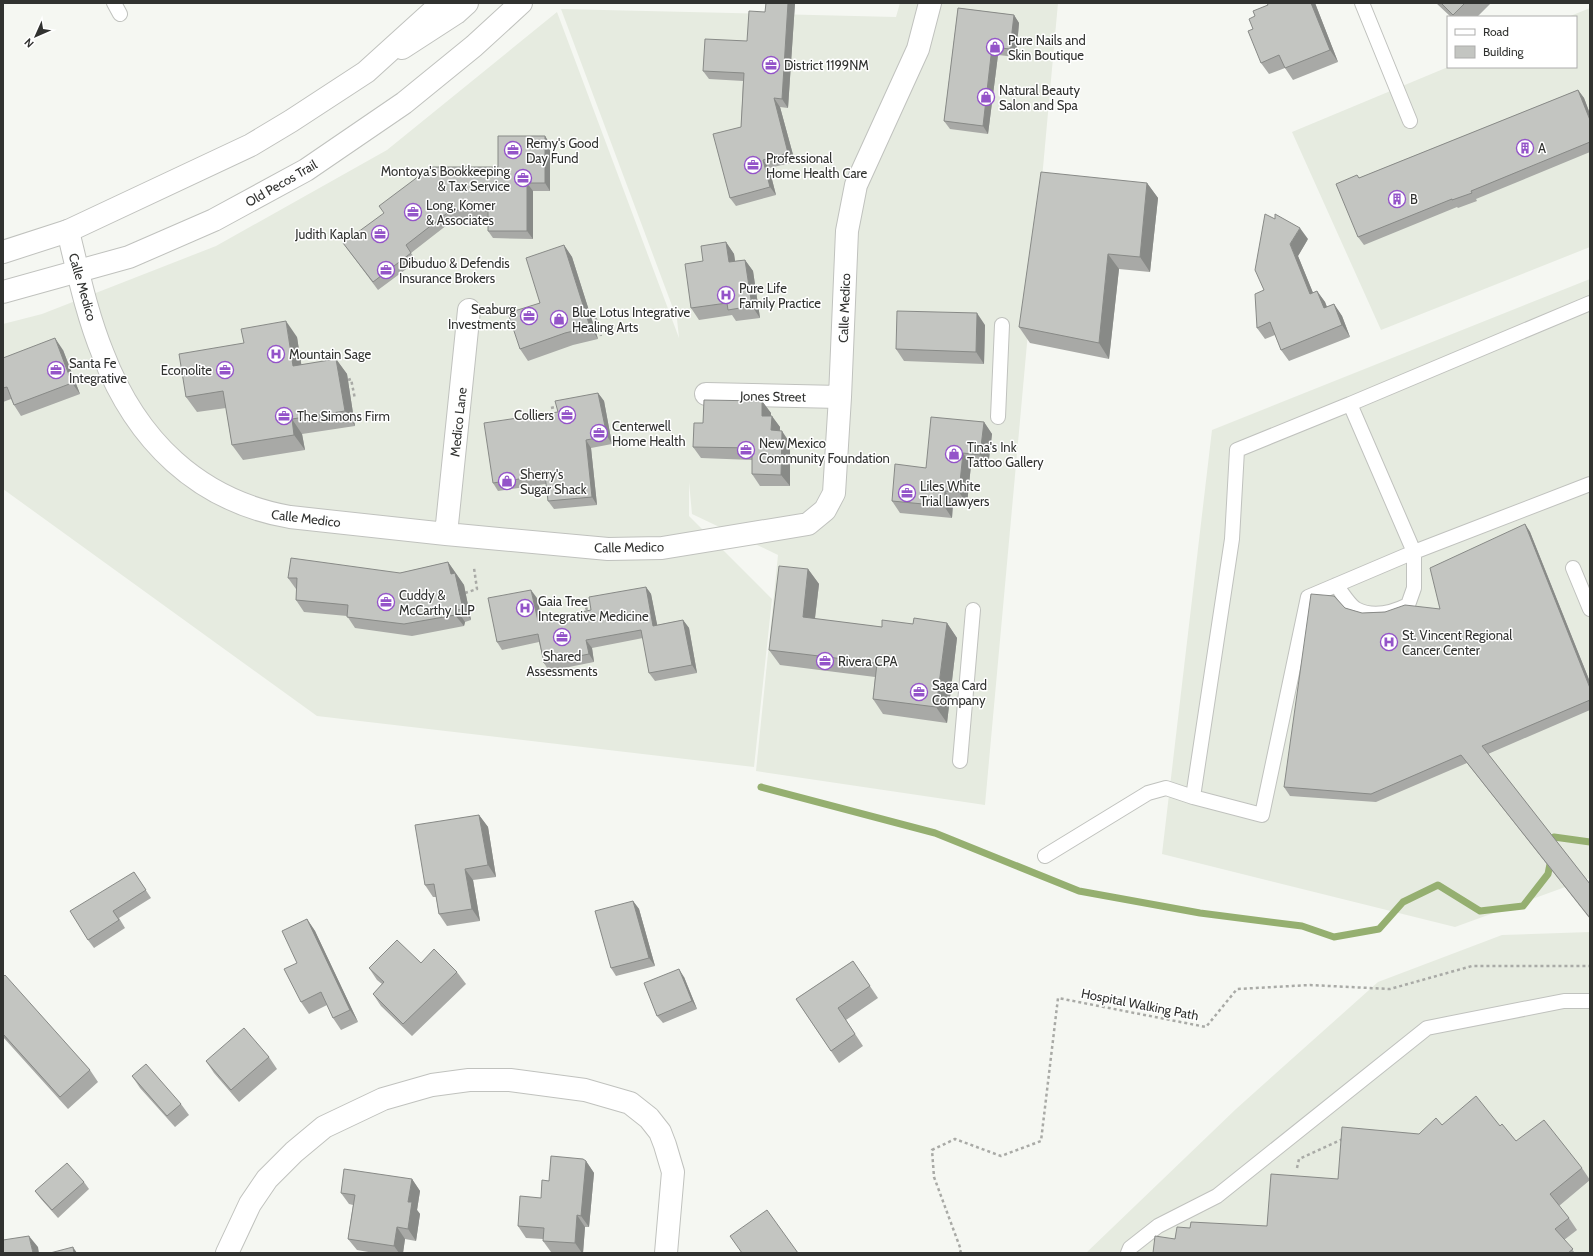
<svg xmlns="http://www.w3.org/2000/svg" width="1593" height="1256" viewBox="0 0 1593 1256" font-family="Cabin,sans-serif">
	<rect width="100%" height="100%" fill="#f5f7f2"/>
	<path fill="#e6ebe0" d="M 900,3 L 1058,3 L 985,805 L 756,771 L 778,555 L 692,514 L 689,482 L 689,516 L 772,599 L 754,767 L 317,716 L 3,489 L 3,324 L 42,314 L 216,246 L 387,150 L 557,12 L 679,338 L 677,319 L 561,9 L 896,17 Z
		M 1590,8 L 1590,247 L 1381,330 L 1292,132 L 1448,67 L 1576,67 L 1576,17 L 1568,17 Z
		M 1590,279 L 1590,878 L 1455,927 L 1162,854 L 1212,430 Z
		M 1590,932 L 1590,1253 L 1086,1253 L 1236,1109 L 1378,982 L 1502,935 Z"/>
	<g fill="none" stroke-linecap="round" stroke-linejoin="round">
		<path stroke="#95af70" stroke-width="7" d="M 761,787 L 935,833 L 1079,891 L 1200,913 L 1302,926 L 1334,937 L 1379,929 L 1403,902 L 1438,885 L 1480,911 L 1523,906 L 1548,874 L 1551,859
			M 1552,847 L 1554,837 L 1590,842"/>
		<g stroke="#c0c2be" stroke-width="16">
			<path id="service" d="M 114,3 L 120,14
				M 1362,3 L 1410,121
				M 1590,303 L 1350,404 L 1414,552 L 1590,484
				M 998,417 L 1002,325
				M 1573,568 L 1590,609
				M 1336,585 C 1341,591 1349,605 1356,609 C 1373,618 1392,613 1408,605 L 1414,588 L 1414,552 L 1308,597 L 1262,815 L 1193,797 L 1232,539 L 1237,450 L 1350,404
				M 960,761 L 973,610
				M 1045,856 L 1148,793 L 1166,788 L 1193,797
				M 1128,1253 L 1130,1248 L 1158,1226 L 1217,1196 L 1427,1028 L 1564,1001 L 1590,1001"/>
		</g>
		<g stroke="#c0c2be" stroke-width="24">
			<path id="minor" d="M 68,231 C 78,272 87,315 103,354 C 136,440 198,501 290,517 L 446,534 L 608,549 L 662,548 L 808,524 L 825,510 L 834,493 L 840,397 L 847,231 L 856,185 L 918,49 L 930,3
				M 706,394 L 840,397
				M 446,534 L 469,310
				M 227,1253 L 250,1204 L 267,1179 L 294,1152 L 324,1127 L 383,1099 L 432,1085 L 469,1080 L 510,1080 L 585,1090 L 630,1103 L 649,1118 L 660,1132 L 665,1145 L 673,1172 L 666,1253"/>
		</g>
		<g stroke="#c0c2be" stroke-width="24">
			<path id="tertiary" d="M 402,48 L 456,13 L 467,3"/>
		</g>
		<g stroke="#c0c2be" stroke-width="24">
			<path id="secondary" d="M 3,252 L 68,231 L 251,145 L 291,121 L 366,72 L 442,3
				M 3,292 L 129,257 L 214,220 L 306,170 L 404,103 L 474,46 L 521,3"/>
		</g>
		<path stroke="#a9aaa6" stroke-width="2.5" stroke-dasharray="3 3" stroke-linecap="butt" d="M 591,317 L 595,316 L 601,336
			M 348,380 L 351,379 L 355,399
			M 551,408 L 559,406
			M 465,593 L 477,589 L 474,568
			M 586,607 L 588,613
			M 1297,1168 L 1299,1159 L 1343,1139
			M 960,1253 L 961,1250 L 934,1177 L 932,1150 L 955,1139 L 1001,1156 L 1041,1141 L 1058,998 L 1206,1027 L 1237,989 L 1310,985 L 1390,989 L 1472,966 L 1590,966"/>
		<use href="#service" stroke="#fff" stroke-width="14"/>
		<use href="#minor" stroke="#fff" stroke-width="22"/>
		<use href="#tertiary" stroke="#fff" stroke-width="22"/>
		<use href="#secondary" stroke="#fff" stroke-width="22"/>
	</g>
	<path fill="#a8a9a6" d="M 766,3 L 795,3 L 788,108 L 780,107 L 795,162 L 769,168 L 776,195 L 736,206 L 730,198 L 741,127 L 743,81 L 709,79 L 703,71 L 747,41 L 765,12 Z
		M 1267,3 L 1315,3 L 1338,62 L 1293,80 L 1285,68 L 1269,74 L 1261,63 L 1253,29 L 1268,5 Z
		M 1436,3 L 1491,3 L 1477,17 L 1451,17 Z
		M 958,8 L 1014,15 L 1019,23 L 1016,57 L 998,55 L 988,134 L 950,129 L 944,121 Z
		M 1578,90 L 1584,98 L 1590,114 L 1590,152 L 1476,199 L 1477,201 L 1458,208 L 1457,207 L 1364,245 L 1358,237 L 1357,175 L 1359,178 Z
		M 545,136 L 550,144 L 550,191 L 533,191 L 533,239 L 493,238 L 488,231 L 488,218 L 456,218 L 411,253 L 417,261 L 378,290 L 343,243 L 498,167 Z
		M 1147,183 L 1158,198 L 1150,272 L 1119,269 L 1109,359 L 1030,343 L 1019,327 Z
		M 1308,239 L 1298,256 L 1313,293 L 1317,291 L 1325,302 L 1327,307 L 1334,304 L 1342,316 L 1350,337 L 1289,361 L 1281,350 L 1275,335 L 1265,339 L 1257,328 L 1264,290 Z
		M 726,242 L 734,254 L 735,261 L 745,260 L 753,271 L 760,318 L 736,321 L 732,315 L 699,320 L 691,308 L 703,261 Z
		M 564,245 L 572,257 L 598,339 L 573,345 L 528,361 L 520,349 Z
		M 985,325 L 984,364 L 904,361 L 896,349 Z
		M 297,337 L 301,365 L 336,359 L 347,374 L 355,426 L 302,434 L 305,450 L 243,460 L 232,445 L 226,408 L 197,412 L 186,397 Z
		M 63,350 L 80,394 L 21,416 L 14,405 L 11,399 L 3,402 L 3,358 Z
		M 598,393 L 604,401 L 612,444 L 591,448 L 597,505 L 554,509 L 548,501 L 546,484 L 498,491 L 493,483 L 558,412 Z
		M 762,401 L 771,413 L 771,416 L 780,427 L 780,431 L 790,443 L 790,486 L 760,486 L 752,474 L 752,460 L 701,458 L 693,447 L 703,423 Z
		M 984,422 L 992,434 L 988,467 L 971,465 L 967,504 L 953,503 L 952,518 L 900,513 L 892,501 L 926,468 Z
		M 1525,524 L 1530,532 L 1590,682 L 1590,710 L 1488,754 L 1590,884 L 1590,919 L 1467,763 L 1376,802 L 1290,796 L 1284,787 L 1345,608 L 1362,613 L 1440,609 Z
		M 448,562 L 464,585 L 471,620 L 465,622 L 464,626 L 412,636 L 355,628 L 347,616 L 304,612 L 296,600 L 297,589 L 296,589 L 288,578 L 400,573 Z
		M 808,569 L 819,584 L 815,619 L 882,627 L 913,624 L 947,623 L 957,638 L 947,723 L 883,714 L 873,699 L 875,677 L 780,665 L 769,650 Z
		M 646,587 L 651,594 L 657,625 L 683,620 L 689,628 L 697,673 L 655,681 L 649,673 L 643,638 L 592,648 L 594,662 L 549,671 L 544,663 L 539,642 L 502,650 L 497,642 L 537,598 L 542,620 L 591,610 Z
		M 479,815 L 488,827 L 496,877 L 473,880 L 480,921 L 447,926 L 439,914 L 436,897 L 433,897 L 425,885 Z
		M 134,872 L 151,898 L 119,918 L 125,928 L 94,948 L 88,940 Z
		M 633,901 L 639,909 L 655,966 L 616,976 L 611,968 Z
		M 307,919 L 315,931 L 358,1022 L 341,1030 L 333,1018 L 327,1005 L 309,1014 L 301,1002 L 297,963 Z
		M 853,961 L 878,998 L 846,1020 L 863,1046 L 839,1063 L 796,999 Z
		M 421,963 L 457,972 L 466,984 L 412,1036 L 381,1006 L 373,994 L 382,984 L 377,980 L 369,968 Z
		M 3,977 L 90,1070 L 98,1082 L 68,1109 L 3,1037 Z
		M 684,977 L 697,1009 L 663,1023 L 657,1016 Z
		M 269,1057 L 277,1069 L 239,1102 L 214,1073 L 206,1061 Z
		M 132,1076 L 181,1104 L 189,1115 L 175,1127 L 140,1088 Z
		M 1442,1125 L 1500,1126 L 1516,1141 L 1582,1168 L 1590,1180 L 1559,1206 L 1569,1218 L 1577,1230 L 1564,1240 L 1575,1253 L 1153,1253 L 1175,1239 L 1190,1228 L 1267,1226 L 1338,1179 L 1419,1134 Z
		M 586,1161 L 594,1173 L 589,1227 L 585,1227 L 583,1253 L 551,1252 L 543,1241 L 543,1239 L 526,1238 L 518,1226 L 541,1198 L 549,1181 Z
		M 412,1179 L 420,1191 L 417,1210 L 420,1214 L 416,1241 L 405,1239 L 403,1253 L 374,1253 L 357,1250 L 348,1239 L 353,1205 L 349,1204 L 341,1193 Z
		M 84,1182 L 89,1189 L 58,1218 L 41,1199 L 35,1191 Z"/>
	<path fill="#888a87" d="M 788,3 L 795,3 L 788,108 L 782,99 Z
		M 1311,3 L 1315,3 L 1338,62 L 1330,50 Z
		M 1014,15 L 1019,23 L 1016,57 L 1010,49 Z
		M 992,47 L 998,55 L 988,134 L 983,126 Z
		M 1578,90 L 1584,98 L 1590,114 L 1590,120 Z
		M 774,98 L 780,107 L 795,162 L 788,153 Z
		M 545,136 L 550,144 L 550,191 L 545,183 Z
		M 763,160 L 769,168 L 776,195 L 770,187 Z
		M 527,183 L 533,191 L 533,239 L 527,231 Z
		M 1147,183 L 1158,198 L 1150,272 L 1140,257 Z
		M 1300,228 L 1308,239 L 1298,256 L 1318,305 L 1310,294 L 1290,244 Z
		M 726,242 L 734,254 L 737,274 L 729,262 Z
		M 564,245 L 572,257 L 598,339 L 590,327 Z
		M 1108,254 L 1119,269 L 1109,359 L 1099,343 Z
		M 745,260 L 753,271 L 760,318 L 752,306 Z
		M 1317,291 L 1325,302 L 1332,320 L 1324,308 Z
		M 1334,304 L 1342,316 L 1350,337 L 1342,325 Z
		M 977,313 L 985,325 L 984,364 L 976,352 Z
		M 286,321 L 297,337 L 304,381 L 293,366 Z
		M 55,338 L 63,350 L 80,394 L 72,383 Z
		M 336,359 L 347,374 L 355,426 L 345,411 Z
		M 598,393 L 604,401 L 612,444 L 607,436 Z
		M 762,401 L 771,413 L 770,427 L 762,416 Z
		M 772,416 L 780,427 L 779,442 L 771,430 Z
		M 292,419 L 302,434 L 305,450 L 294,435 Z
		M 984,422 L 992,434 L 988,467 L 980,455 Z
		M 782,431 L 790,443 L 790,486 L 781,475 Z
		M 586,440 L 591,448 L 597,505 L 592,497 Z
		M 963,453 L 971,465 L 967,504 L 959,492 Z
		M 945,491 L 953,503 L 952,518 L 944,506 Z
		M 1525,524 L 1530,532 L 1590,682 L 1590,688 Z
		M 448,562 L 464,585 L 471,620 L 463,609 L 451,574 Z
		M 808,569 L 819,584 L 813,633 L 803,617 Z
		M 646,587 L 651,594 L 659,634 L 653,626 Z
		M 531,590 L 537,598 L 544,629 L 538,621 Z
		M 457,610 L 465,622 L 464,626 L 455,615 Z
		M 683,620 L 689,628 L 697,673 L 692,665 Z
		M 947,623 L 957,638 L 947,723 L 936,707 Z
		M 586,640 L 592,648 L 594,662 L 589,654 Z
		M 479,815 L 488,827 L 496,877 L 488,865 Z
		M 465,869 L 473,880 L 480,921 L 472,909 Z
		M 633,901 L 639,909 L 655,966 L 649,958 Z
		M 307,919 L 315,931 L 358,1022 L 350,1010 Z
		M 679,969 L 684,977 L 697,1009 L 692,1001 Z
		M 586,1161 L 594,1173 L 589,1227 L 581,1216 Z
		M 412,1179 L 420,1191 L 417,1210 L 420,1214 L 416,1241 L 408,1229 L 408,1202 Z
		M 577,1215 L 585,1227 L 583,1253 L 582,1253 L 575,1243 Z
		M 397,1227 L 405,1239 L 403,1253 L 399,1253 L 394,1246 Z
		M 29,1236 L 38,1247 L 39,1253 L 33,1253 Z
		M 73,1247 L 77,1253 L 74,1253 Z"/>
	<path fill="#c3c5c1" stroke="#888a87" d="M 766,3 L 788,3 L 782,99 L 774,98 L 788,153 L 763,160 L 770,187 L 730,198 L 713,134 L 741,127 L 744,73 L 703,71 L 705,39 L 747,41 L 749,11 L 765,12 Z
		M 1267,3 L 1311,3 L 1330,50 L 1285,68 L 1279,55 L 1261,63 L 1248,31 L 1253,29 L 1249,19 L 1255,16 L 1253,11 L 1268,5 Z
		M 1441,3 L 1465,3 L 1453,15 Z
		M 958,8 L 1014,15 L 1010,49 L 992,47 L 983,126 L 944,121 Z
		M 1578,90 L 1590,120 L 1590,142 L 1471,191 L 1472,193 L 1452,200 L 1452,199 L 1358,237 L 1336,184 L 1357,175 L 1359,178 Z
		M 498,136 L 545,136 L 545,183 L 527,183 L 527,231 L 488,231 L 488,211 L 451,210 L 406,245 L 411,253 L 373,282 L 343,243 L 384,213 L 379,206 L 431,167 L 498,167 Z
		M 1041,172 L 1147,183 L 1140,257 L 1108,254 L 1099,343 L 1019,327 Z
		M 1265,214 L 1275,219 L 1275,214 L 1300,228 L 1290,244 L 1310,294 L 1317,291 L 1324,308 L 1334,304 L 1342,325 L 1281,350 L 1270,322 L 1257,328 L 1255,294 L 1264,290 L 1255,270 Z
		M 726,242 L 729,262 L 745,260 L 752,306 L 728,310 L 727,303 L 691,308 L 685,264 L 703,261 L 701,246 Z
		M 564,245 L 590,327 L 565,333 L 520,349 L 508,313 L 540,303 L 526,258 Z
		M 897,311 L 977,313 L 976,352 L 896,349 Z
		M 286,321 L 293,366 L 336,359 L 345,411 L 292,419 L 294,435 L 232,445 L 223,391 L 186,397 L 179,354 L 244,343 L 241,329 Z
		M 55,338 L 72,383 L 14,405 L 7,387 L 3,388 L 3,358 Z
		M 598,393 L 607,436 L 586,440 L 592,497 L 548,501 L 545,475 L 493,483 L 484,423 L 558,412 L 555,401 Z
		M 704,400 L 762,401 L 762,416 L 772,416 L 771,430 L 782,431 L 781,475 L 752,474 L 752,448 L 693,447 L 694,423 L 703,423 Z
		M 931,417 L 984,422 L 980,455 L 963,453 L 959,492 L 945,491 L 944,506 L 892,501 L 895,464 L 926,468 Z
		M 1525,524 L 1590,688 L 1590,700 L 1482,746 L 1590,884 L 1590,918 L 1461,755 L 1371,794 L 1284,787 L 1311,594 L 1334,596 L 1345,608 L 1362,613 L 1385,612 L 1405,605 L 1440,609 L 1430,568 Z
		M 291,558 L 400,573 L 448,562 L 451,574 L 455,573 L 463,609 L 457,610 L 455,615 L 404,624 L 347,617 L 348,605 L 296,600 L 297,578 L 288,578 Z
		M 779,566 L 808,569 L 803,617 L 882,627 L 882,620 L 913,624 L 914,618 L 947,623 L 936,707 L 873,699 L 877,663 L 769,650 Z
		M 646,587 L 653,626 L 683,620 L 692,665 L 649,673 L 641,630 L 586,640 L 589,654 L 544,663 L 538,634 L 497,642 L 488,598 L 531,590 L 538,621 L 591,610 L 589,597 Z
		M 479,815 L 488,865 L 465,869 L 472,909 L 439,914 L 434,884 L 425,885 L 415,825 Z
		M 134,872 L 146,890 L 113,911 L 119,920 L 88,940 L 70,911 Z
		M 633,901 L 649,958 L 611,968 L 595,911 Z
		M 307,919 L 350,1010 L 333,1018 L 321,992 L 301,1002 L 284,969 L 297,963 L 282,931 Z
		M 397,940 L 421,963 L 434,949 L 457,972 L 403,1024 L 373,994 L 384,982 L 369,968 Z
		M 853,961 L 870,986 L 838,1008 L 855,1034 L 831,1051 L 796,999 Z
		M 679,969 L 692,1001 L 657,1016 L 644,983 Z
		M 5,975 L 90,1070 L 60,1097 L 3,1034 L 3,977 Z
		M 244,1028 L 269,1057 L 231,1090 L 206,1061 Z
		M 146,1064 L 181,1104 L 167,1116 L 132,1076 Z
		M 1476,1096 L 1500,1126 L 1502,1124 L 1516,1141 L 1544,1120 L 1582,1168 L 1550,1194 L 1569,1218 L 1555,1229 L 1573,1249 L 1568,1253 L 1153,1253 L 1155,1236 L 1175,1239 L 1177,1227 L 1190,1228 L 1191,1222 L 1267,1226 L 1271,1174 L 1338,1179 L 1342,1127 L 1419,1134 L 1436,1118 L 1442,1125 Z
		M 551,1156 L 583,1159 L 586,1161 L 581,1216 L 577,1215 L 575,1243 L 543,1241 L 544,1228 L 518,1226 L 520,1196 L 541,1198 L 542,1180 L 549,1181 Z
		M 67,1163 L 84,1182 L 52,1210 L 35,1191 Z
		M 344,1169 L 412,1179 L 408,1202 L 412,1202 L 408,1229 L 397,1227 L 394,1246 L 348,1239 L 355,1195 L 341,1193 Z
		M 767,1210 L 798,1253 L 742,1253 L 730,1236 Z
		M 29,1236 L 33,1253 L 3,1253 L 3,1240 Z
		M 73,1247 L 74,1253 L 50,1253 Z"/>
	<defs>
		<g id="shop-ring" transform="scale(0.9)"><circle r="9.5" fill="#fff" stroke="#9454c9" stroke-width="1.5"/><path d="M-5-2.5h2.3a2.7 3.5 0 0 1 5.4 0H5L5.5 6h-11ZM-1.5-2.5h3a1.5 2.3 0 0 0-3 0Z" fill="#9454c9"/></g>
		<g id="office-ring" transform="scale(0.9)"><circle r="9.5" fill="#fff" stroke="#9454c9" stroke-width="1.5"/><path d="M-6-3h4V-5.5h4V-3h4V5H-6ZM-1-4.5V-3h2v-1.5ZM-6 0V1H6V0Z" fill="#9454c9"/></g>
		<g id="building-ring" transform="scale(0.9)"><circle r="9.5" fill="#fff" stroke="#9454c9" stroke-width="1.5"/><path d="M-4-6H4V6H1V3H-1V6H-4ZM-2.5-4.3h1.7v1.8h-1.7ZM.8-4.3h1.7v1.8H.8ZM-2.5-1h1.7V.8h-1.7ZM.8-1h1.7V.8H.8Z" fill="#9454c9"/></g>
		<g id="hospital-ring" transform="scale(0.9)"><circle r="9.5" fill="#fff" stroke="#9454c9" stroke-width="1.5"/><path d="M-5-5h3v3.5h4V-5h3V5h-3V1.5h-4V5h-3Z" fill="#9454c9"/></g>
	</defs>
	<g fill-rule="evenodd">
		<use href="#shop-ring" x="995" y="47"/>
		<use href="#office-ring" x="771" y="65"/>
		<use href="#shop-ring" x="986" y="97"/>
		<use href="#building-ring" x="1525" y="148"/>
		<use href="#office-ring" x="513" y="150"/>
		<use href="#office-ring" x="753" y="165"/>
		<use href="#office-ring" x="523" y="178"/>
		<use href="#building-ring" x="1397" y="199"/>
		<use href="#office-ring" x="413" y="212"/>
		<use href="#office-ring" x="380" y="234"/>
		<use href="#office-ring" x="386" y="270"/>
		<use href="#hospital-ring" x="726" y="295"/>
		<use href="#office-ring" x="529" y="316"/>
		<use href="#shop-ring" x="559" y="319"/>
		<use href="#hospital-ring" x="276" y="354"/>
		<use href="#office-ring" x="56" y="370"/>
		<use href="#office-ring" x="225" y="370"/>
		<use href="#office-ring" x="567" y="415"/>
		<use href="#office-ring" x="284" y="416"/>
		<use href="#office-ring" x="599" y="433"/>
		<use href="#office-ring" x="746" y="450"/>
		<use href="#shop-ring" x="954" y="454"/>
		<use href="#shop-ring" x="507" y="481"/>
		<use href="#office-ring" x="907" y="493"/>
		<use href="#office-ring" x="386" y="602"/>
		<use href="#hospital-ring" x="525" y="608"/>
		<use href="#office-ring" x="562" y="637"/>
		<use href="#hospital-ring" x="1389" y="642"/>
		<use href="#office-ring" x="825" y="661"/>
		<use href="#office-ring" x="919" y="692"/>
	</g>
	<g text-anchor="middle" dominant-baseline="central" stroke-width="3" stroke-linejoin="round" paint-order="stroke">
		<g font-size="13" fill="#313230" stroke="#fff" text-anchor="start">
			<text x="1008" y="40">Pure Nails and<tspan x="1008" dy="15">Skin Boutique</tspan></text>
			<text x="784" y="65">District 1199NM</text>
			<text x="999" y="90">Natural Beauty<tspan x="999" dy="15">Salon and Spa</tspan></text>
			<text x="526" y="143">Remy's Good<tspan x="526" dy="15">Day Fund</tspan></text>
			<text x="1538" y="148">A</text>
			<text x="766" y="158">Professional<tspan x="766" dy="15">Home Health Care</tspan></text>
			<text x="510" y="171" text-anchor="end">Montoya's Bookkeeping<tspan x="510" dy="15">&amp; Tax Service</tspan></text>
			<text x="1410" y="199">B</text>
			<text x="426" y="205">Long, Komer<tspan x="426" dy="15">&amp; Associates</tspan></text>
			<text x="367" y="234" text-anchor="end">Judith Kaplan</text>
			<text x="399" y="263">Dibuduo &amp; Defendis<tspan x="399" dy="15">Insurance Brokers</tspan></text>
			<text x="739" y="288">Pure Life<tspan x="739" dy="15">Family Practice</tspan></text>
			<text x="516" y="309" text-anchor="end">Seaburg<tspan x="516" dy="15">Investments</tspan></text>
			<text x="572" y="312">Blue Lotus Integrative<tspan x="572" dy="15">Healing Arts</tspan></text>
			<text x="289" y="354">Mountain Sage</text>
			<text x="69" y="363">Santa Fe<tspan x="69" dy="15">Integrative</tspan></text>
			<text x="212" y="370" text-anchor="end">Econolite</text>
			<text x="554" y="415" text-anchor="end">Colliers</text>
			<text x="297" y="416">The Simons Firm</text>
			<text x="612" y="426">Centerwell<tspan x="612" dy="15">Home Health</tspan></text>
			<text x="759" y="443">New Mexico<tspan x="759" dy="15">Community Foundation</tspan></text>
			<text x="967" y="447">Tina's Ink<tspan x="967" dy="15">Tattoo Gallery</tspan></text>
			<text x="520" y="474">Sherry's<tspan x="520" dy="15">Sugar Shack</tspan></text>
			<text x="920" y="486">Liles White<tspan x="920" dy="15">Trial Lawyers</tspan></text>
			<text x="399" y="595">Cuddy &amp;<tspan x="399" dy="15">McCarthy LLP</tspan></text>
			<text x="538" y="601">Gaia Tree<tspan x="538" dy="15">Integrative Medicine</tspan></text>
			<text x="1402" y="635">St. Vincent Regional<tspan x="1402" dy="15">Cancer Center</tspan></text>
			<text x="562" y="656" text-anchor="middle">Shared<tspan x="562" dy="15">Assessments</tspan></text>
			<text x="838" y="661">Rivera CPA</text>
			<text x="932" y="685">Saga Card<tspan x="932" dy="15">Company</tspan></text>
		</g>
		<g font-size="13" fill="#313230" stroke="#fff">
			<text transform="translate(281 183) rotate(-30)">Old Pecos Trail</text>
			<text transform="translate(83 287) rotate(74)">Calle Medico</text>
			<text transform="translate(844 308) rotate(-88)">Calle Medico</text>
			<text transform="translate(773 396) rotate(1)">Jones Street</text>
			<text transform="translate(458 422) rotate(-84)">Medico Lane</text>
			<text transform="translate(306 518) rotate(7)">Calle Medico</text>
			<text transform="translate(629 547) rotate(-1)">Calle Medico</text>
			<text transform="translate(1140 1004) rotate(11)">Hospital Walking Path</text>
		</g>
	</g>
	<rect width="1593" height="1256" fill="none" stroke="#313230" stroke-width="8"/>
	<rect x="1447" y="16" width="130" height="52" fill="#ffffff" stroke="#adadac"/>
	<rect x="1455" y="29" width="20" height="6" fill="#ffffff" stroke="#adadac"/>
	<text x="1483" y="36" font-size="12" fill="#313230">Road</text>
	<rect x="1455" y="46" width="20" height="12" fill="#c3c5c1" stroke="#adadac"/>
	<text x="1483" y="56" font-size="12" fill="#313230">Building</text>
	<g transform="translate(36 36) rotate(225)" stroke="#ffffff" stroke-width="3" paint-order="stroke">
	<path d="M0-3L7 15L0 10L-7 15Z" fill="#313230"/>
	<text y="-6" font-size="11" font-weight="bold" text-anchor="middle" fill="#313230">N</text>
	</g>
</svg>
